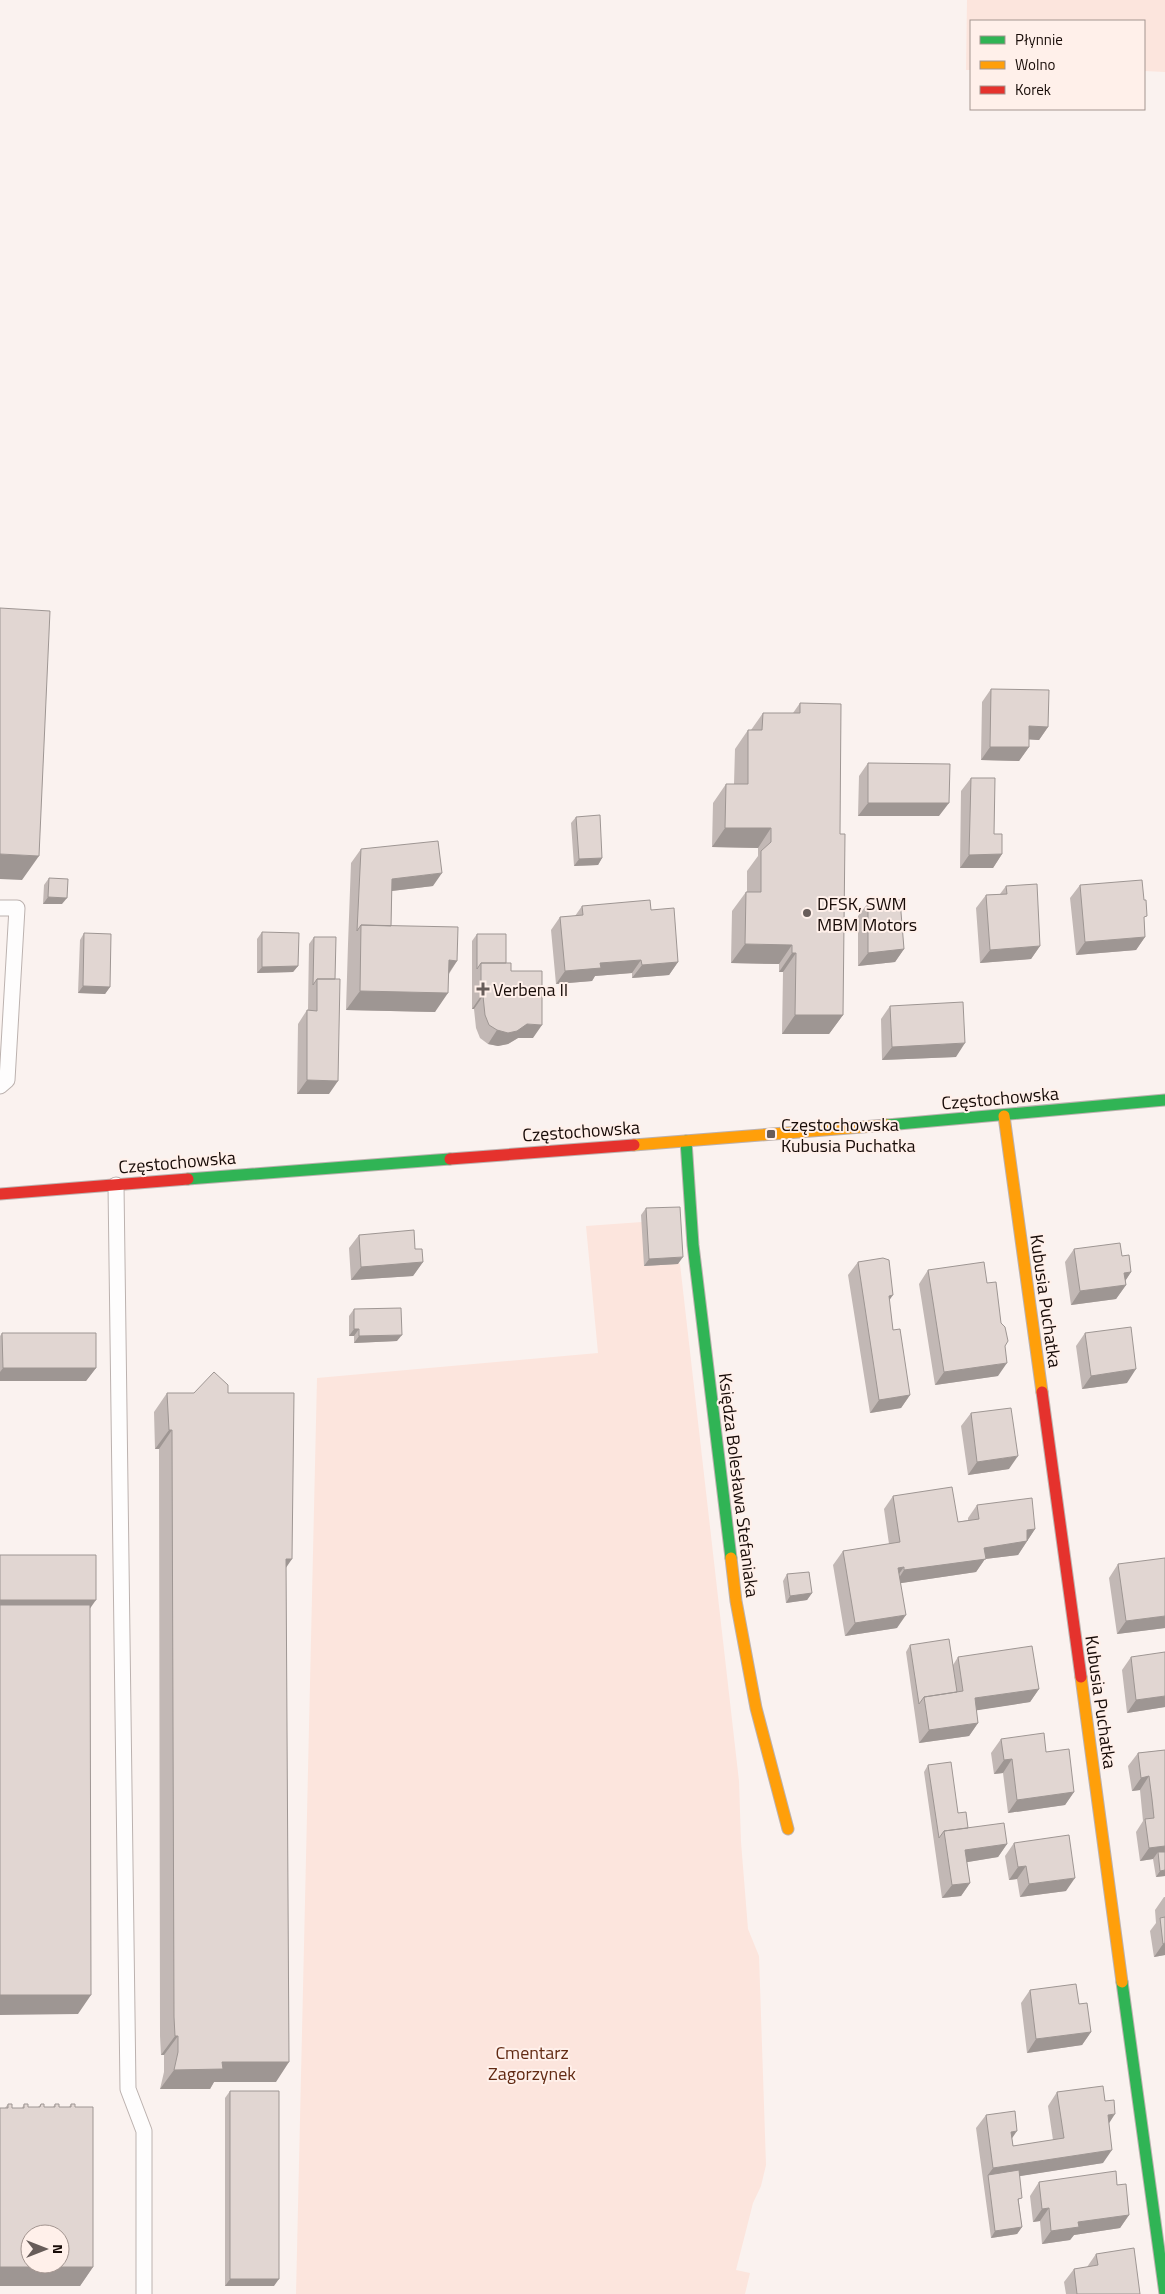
<svg xmlns="http://www.w3.org/2000/svg" width="1165" height="2294" viewBox="0 0 1165 2294" font-family="'Titillium Web',sans-serif">
	<rect width="100%" height="100%" fill="#faf2ef"/>
	<path fill="#fce5dd" d="M 967,0 L 1165,0 L 1165,72 L 1144,71 L 1144,21 L 971,21 L 971,70 L 966,70 Z
		M 642,1222 L 680,1264 L 739,1781 L 741,1842 L 748,1929 L 759,1956 L 766,2165 L 761,2186 L 753,2203 L 736,2270 L 750,2273 L 745,2294 L 296,2294 L 317,1378 L 598,1353 L 586,1226 Z"/>
	<g fill="none" stroke-linecap="round" stroke-linejoin="round">
		<g stroke="#bcb2af" stroke-width="17">
			<path id="lane" d="M 0,908 L 17,908 L 7,1080 L 0,1086
				M 116,1185 L 128,2089 L 144,2131 L 144,2294"/>
		</g>
		<g stroke="#bcb2af" stroke-width="13">
			<path id="fast" d="M 887,1125 L 1165,1100
				M 686,1141 L 693,1245 L 731,1558
				M 188,1179 L 450,1159
				M 1122,1982 L 1165,2294"/>
		</g>
		<g stroke="#bcb2af" stroke-width="13">
			<path id="slow" d="M 1004,1116 L 1042,1392
				M 634,1145 L 887,1125
				M 731,1558 L 736,1601 L 756,1708 L 788,1829
				M 1081,1677 L 1122,1982"/>
		</g>
		<g stroke="#bcb2af" stroke-width="13">
			<path id="jam" d="M 450,1159 L 634,1145
				M 0,1194 L 188,1179
				M 1042,1392 L 1081,1677"/>
		</g>
		<use href="#lane" stroke="#fefdfd" stroke-width="15"/>
		<use href="#fast" stroke="#30b455" stroke-width="11"/>
		<use href="#slow" stroke="#ff9f0a" stroke-width="11"/>
		<use href="#jam" stroke="#e5322d" stroke-width="11"/>
	</g>
	<path fill="#c2b8b5" d="M 991,689 L 1048,727 L 1039,740 L 1029,739 L 1029,747 L 1019,761 L 981,760 L 982,702 Z
		M 800,703 L 840,834 L 843,1015 L 829,1034 L 782,1034 L 783,972 L 779,972 L 779,964 L 731,963 L 732,911 L 746,892 L 747,892 L 747,871 L 758,856 L 758,848 L 712,847 L 713,803 L 726,784 L 734,784 L 735,749 L 748,730 L 751,730 L 763,713 L 793,713 Z
		M 868,763 L 939,816 L 858,816 L 859,776 Z
		M 971,778 L 1002,854 L 993,868 L 960,868 L 961,791 Z
		M 576,817 L 602,858 L 598,865 L 574,866 L 571,823 Z
		M 361,849 L 433,886 L 392,891 L 391,926 L 457,961 L 449,974 L 435,1012 L 346,1010 L 348,944 L 351,863 Z
		M 49,878 L 62,904 L 43,904 L 44,885 Z
		M 1080,885 L 1144,920 L 1145,937 L 1136,950 L 1076,955 L 1070,898 Z
		M 1006,886 L 1040,946 L 1031,959 L 980,963 L 976,908 L 986,895 L 1000,894 Z
		M 868,903 L 904,949 L 895,962 L 858,966 L 858,916 Z
		M 582,906 L 651,910 L 678,962 L 669,975 L 632,978 L 632,973 L 595,976 L 592,981 L 556,984 L 551,930 L 560,917 L 575,916 Z
		M 262,932 L 298,966 L 293,972 L 257,973 L 257,939 Z
		M 84,933 L 110,987 L 105,994 L 78,993 L 80,940 Z
		M 477,934 L 506,963 L 511,971 L 533,1038 L 518,1038 L 508,1044 L 498,1046 L 488,1044 L 480,1038 L 476,1028 L 474,1009 L 472,1009 L 472,941 Z
		M 314,937 L 329,1094 L 297,1094 L 298,1024 L 307,1010 L 308,1010 L 309,944 Z
		M 890,1006 L 956,1057 L 882,1060 L 881,1019 Z
		M 646,1208 L 678,1264 L 644,1266 L 641,1215 Z
		M 359,1235 L 415,1249 L 423,1262 L 413,1276 L 351,1280 L 349,1248 Z
		M 1074,1249 L 1122,1256 L 1131,1272 L 1125,1281 L 1126,1285 L 1116,1299 L 1071,1305 L 1065,1262 Z
		M 858,1262 L 889,1301 L 893,1330 L 910,1395 L 901,1408 L 870,1413 L 848,1275 Z
		M 928,1270 L 987,1283 L 998,1376 L 935,1385 L 919,1284 Z
		M 354,1309 L 397,1341 L 354,1343 L 354,1336 L 349,1336 L 349,1316 Z
		M 2,1333 L 96,1368 L 86,1381 L 0,1381 L 0,1336 Z
		M 1085,1333 L 1127,1383 L 1082,1389 L 1076,1346 Z
		M 167,1393 L 228,1393 L 286,1568 L 276,2082 L 214,2082 L 210,2089 L 160,2089 L 164,2072 L 164,2055 L 161,2055 L 160,2036 L 159,1449 L 155,1449 L 154,1412 Z
		M 971,1413 L 1009,1469 L 968,1475 L 961,1426 Z
		M 893,1496 L 958,1522 L 968,1520 L 968,1518 L 977,1505 L 1035,1529 L 1018,1555 L 985,1559 L 976,1572 L 901,1583 L 897,1628 L 845,1636 L 833,1565 L 843,1551 L 889,1544 L 884,1509 Z
		M 1118,1564 L 1165,1628 L 1117,1634 L 1109,1578 Z
		M 787,1574 L 812,1593 L 807,1600 L 786,1603 L 783,1581 Z
		M 910,1645 L 953,1665 L 958,1657 L 1039,1689 L 1030,1702 L 976,1710 L 978,1723 L 969,1736 L 919,1743 L 906,1652 Z
		M 1131,1657 L 1165,1707 L 1127,1713 L 1122,1670 Z
		M 1001,1739 L 1074,1792 L 1065,1805 L 1008,1813 L 1003,1773 L 994,1774 L 991,1753 Z
		M 1165,1750 L 1165,1876 L 1156,1877 L 1153,1859 L 1140,1861 L 1136,1832 L 1143,1821 L 1140,1790 L 1132,1791 L 1128,1766 L 1138,1753 Z
		M 928,1765 L 968,1828 L 1007,1844 L 998,1857 L 967,1862 L 970,1883 L 961,1896 L 942,1898 L 924,1772 Z
		M 1014,1843 L 1066,1891 L 1020,1897 L 1017,1879 L 1009,1880 L 1005,1856 Z
		M 1164,1897 L 1165,1897 L 1165,1955 L 1154,1957 L 1150,1931 L 1156,1923 L 1155,1910 Z
		M 1030,1990 L 1079,2004 L 1091,2032 L 1082,2045 L 1027,2053 L 1021,2003 Z
		M 230,2091 L 274,2286 L 225,2286 L 225,2098 Z
		M 1057,2092 L 1105,2101 L 1109,2124 L 1103,2163 L 1019,2176 L 1019,2203 L 1022,2227 L 1017,2234 L 991,2238 L 976,2128 L 986,2115 L 1012,2139 L 1013,2146 L 1053,2140 L 1048,2106 Z
		M 8,2104 L 12,2108 L 22,2108 L 24,2104 L 28,2107 L 38,2107 L 41,2104 L 44,2107 L 53,2107 L 55,2104 L 59,2107 L 69,2107 L 71,2104 L 93,2267 L 80,2286 L 5,2108 Z
		M 1039,2182 L 1117,2185 L 1129,2215 L 1120,2228 L 1074,2235 L 1070,2240 L 1042,2244 L 1040,2221 L 1033,2222 L 1030,2196 Z
		M 1096,2254 L 1140,2294 L 1066,2294 L 1064,2282 L 1074,2269 L 1087,2267 Z"/>
	<path fill="#9e9693" d="M 1029,726 L 1048,727 L 1039,740 L 1020,739 Z
		M 990,747 L 1029,747 L 1019,761 L 981,760 Z
		M 868,803 L 949,803 L 939,816 L 858,816 Z
		M 725,828 L 771,828 L 758,848 L 712,847 Z
		M 0,854 L 39,856 L 22,880 L 0,879 Z
		M 1002,854 L 993,868 L 960,868 L 969,855 Z
		M 602,858 L 598,865 L 574,866 L 579,859 Z
		M 442,873 L 433,886 L 383,892 L 392,879 Z
		M 48,897 L 67,898 L 62,904 L 43,904 Z
		M 1145,937 L 1136,950 L 1076,955 L 1085,942 Z
		M 745,944 L 792,945 L 779,964 L 731,963 Z
		M 1040,946 L 1031,959 L 980,963 L 990,950 Z
		M 904,949 L 895,962 L 858,966 L 868,953 Z
		M 792,953 L 796,953 L 783,972 L 779,972 Z
		M 449,960 L 457,961 L 444,980 Z
		M 641,960 L 632,973 L 595,976 L 592,981 L 556,984 L 565,971 L 600,963 Z
		M 678,962 L 669,975 L 632,978 L 642,965 Z
		M 298,966 L 293,972 L 257,973 L 262,967 Z
		M 83,986 L 110,987 L 105,994 L 78,993 Z
		M 360,991 L 448,993 L 435,1012 L 346,1010 Z
		M 481,996 L 483,996 L 474,1009 L 472,1009 Z
		M 795,1015 L 843,1015 L 829,1034 L 782,1034 Z
		M 527,1024 L 542,1025 L 533,1038 L 518,1038 L 508,1044 L 498,1046 L 488,1044 L 497,1030 Z
		M 965,1043 L 956,1057 L 882,1060 L 892,1047 Z
		M 307,1080 L 338,1081 L 329,1094 L 297,1094 Z
		M 683,1257 L 678,1264 L 644,1266 L 649,1259 Z
		M 423,1262 L 413,1276 L 351,1280 L 361,1267 Z
		M 1131,1272 L 1122,1286 L 1124,1273 Z
		M 1126,1285 L 1116,1299 L 1071,1305 L 1080,1291 Z
		M 893,1295 L 884,1308 L 889,1296 Z
		M 354,1329 L 359,1329 L 354,1336 L 349,1336 Z
		M 402,1335 L 397,1341 L 354,1343 L 359,1336 Z
		M 1007,1363 L 998,1376 L 935,1385 L 944,1372 Z
		M 3,1368 L 96,1368 L 86,1381 L 0,1381 L 0,1372 Z
		M 1136,1369 L 1127,1383 L 1082,1389 L 1091,1376 Z
		M 910,1395 L 901,1408 L 870,1413 L 879,1400 Z
		M 169,1430 L 172,1430 L 159,1449 L 155,1449 Z
		M 1018,1456 L 1009,1469 L 968,1475 L 977,1462 Z
		M 1035,1529 L 1018,1555 L 985,1559 L 976,1572 L 895,1584 L 904,1570 L 984,1548 L 1027,1530 Z
		M 286,1559 L 292,1559 L 279,1578 Z
		M 904,1567 L 894,1581 L 898,1568 Z
		M 812,1593 L 807,1600 L 786,1603 L 790,1596 Z
		M 0,1600 L 96,1600 L 79,1624 L 0,1625 Z
		M 906,1615 L 897,1628 L 845,1636 L 855,1623 Z
		M 1165,1616 L 1165,1628 L 1117,1634 L 1126,1621 Z
		M 1039,1689 L 1030,1702 L 966,1712 L 975,1698 Z
		M 1165,1696 L 1165,1707 L 1127,1713 L 1136,1700 Z
		M 978,1723 L 969,1736 L 919,1743 L 929,1730 Z
		M 1012,1759 L 1003,1773 L 994,1774 L 1004,1760 Z
		M 1149,1776 L 1140,1790 L 1132,1791 L 1141,1778 Z
		M 1074,1792 L 1065,1805 L 1008,1813 L 1017,1800 Z
		M 1007,1844 L 998,1857 L 956,1864 L 965,1850 Z
		M 1165,1846 L 1165,1858 L 1158,1852 L 1153,1859 L 1140,1861 L 1149,1848 Z
		M 1026,1866 L 1017,1879 L 1009,1880 L 1018,1867 Z
		M 1165,1870 L 1165,1876 L 1156,1877 L 1160,1871 Z
		M 1075,1878 L 1066,1891 L 1020,1897 L 1029,1884 Z
		M 970,1883 L 961,1896 L 942,1898 L 952,1885 Z
		M 1165,1943 L 1165,1955 L 1154,1957 L 1163,1944 Z
		M 0,1995 L 91,1995 L 78,2014 L 0,2015 Z
		M 1091,2032 L 1082,2045 L 1027,2053 L 1036,2039 Z
		M 175,2036 L 178,2036 L 164,2055 L 161,2055 Z
		M 222,2062 L 289,2062 L 276,2082 L 214,2082 L 210,2089 L 160,2089 L 174,2070 Z
		M 1115,2114 L 1106,2128 L 1108,2115 Z
		M 1017,2131 L 1008,2144 L 1011,2132 Z
		M 1112,2150 L 1103,2163 L 989,2181 L 988,2175 L 993,2168 Z
		M 1049,2208 L 1040,2221 L 1033,2222 L 1042,2209 Z
		M 1129,2215 L 1120,2228 L 1074,2235 L 1070,2240 L 1042,2244 L 1051,2231 L 1078,2222 Z
		M 1022,2227 L 1017,2234 L 991,2238 L 995,2231 Z
		M 0,2267 L 93,2267 L 80,2286 L 0,2286 Z
		M 230,2279 L 279,2279 L 274,2286 L 225,2286 Z"/>
	<path fill="#e1d6d2" stroke="#9e9693" fill-rule="evenodd" d="M 0,608 L 50,611 L 39,856 L 0,854 Z
		M 991,689 L 1049,690 L 1048,727 L 1029,726 L 1029,747 L 990,747 Z
		M 800,703 L 841,704 L 840,834 L 845,834 L 843,1015 L 795,1015 L 796,953 L 792,953 L 792,945 L 745,944 L 746,892 L 761,892 L 761,851 L 771,842 L 771,828 L 725,828 L 726,784 L 748,784 L 748,730 L 762,730 L 763,713 L 800,713 Z
		M 868,763 L 950,764 L 949,803 L 868,803 Z
		M 971,778 L 995,778 L 994,834 L 1002,834 L 1002,854 L 969,855 Z
		M 600,815 L 602,858 L 579,859 L 576,817 Z
		M 438,841 L 442,873 L 392,879 L 391,926 L 361,925 L 357,931 L 361,849 Z
		M 49,878 L 68,879 L 67,898 L 48,897 Z
		M 1142,880 L 1144,900 L 1146,900 L 1147,916 L 1144,917 L 1145,937 L 1085,942 L 1080,885 Z
		M 1037,884 L 1040,946 L 990,950 L 986,895 L 1007,894 L 1006,886 Z
		M 650,900 L 651,910 L 674,908 L 678,962 L 642,965 L 641,960 L 600,963 L 601,968 L 565,971 L 560,917 L 583,915 L 582,906 Z
		M 900,900 L 904,949 L 868,953 L 868,903 Z
		M 361,925 L 458,927 L 457,961 L 449,960 L 448,993 L 360,991 Z
		M 262,932 L 299,933 L 298,966 L 262,967 Z
		M 84,933 L 111,934 L 110,987 L 83,986 Z
		M 477,934 L 506,934 L 506,963 L 481,963 L 477,969 Z
		M 314,937 L 336,937 L 335,979 L 317,979 L 313,985 Z
		M 481,963 L 511,963 L 511,971 L 542,971 L 542,1025 L 527,1024 L 517,1031 L 508,1033 L 497,1030 L 489,1025 L 485,1015 L 483,996 L 481,996 Z
		M 317,979 L 340,979 L 338,1081 L 307,1080 L 307,1010 L 317,1011 Z
		M 963,1002 L 965,1043 L 892,1047 L 890,1006 Z
		M 680,1207 L 683,1257 L 649,1259 L 646,1208 Z
		M 414,1230 L 415,1249 L 422,1249 L 423,1262 L 361,1267 L 359,1235 Z
		M 1120,1243 L 1122,1256 L 1129,1255 L 1131,1272 L 1124,1273 L 1126,1285 L 1080,1291 L 1074,1249 Z
		M 883,1258 L 889,1260 L 893,1295 L 889,1296 L 893,1330 L 900,1329 L 910,1395 L 879,1400 L 858,1262 Z
		M 984,1262 L 987,1283 L 996,1282 L 1001,1323 L 1005,1327 L 1008,1341 L 1005,1346 L 1007,1363 L 944,1372 L 928,1270 Z
		M 401,1308 L 402,1335 L 359,1336 L 359,1329 L 354,1329 L 354,1309 Z
		M 1131,1327 L 1136,1369 L 1091,1376 L 1085,1333 Z
		M 2,1333 L 96,1333 L 96,1368 L 3,1368 Z
		M 214,1372 L 228,1385 L 228,1393 L 294,1393 L 292,1559 L 286,1559 L 289,2062 L 222,2062 L 223,2069 L 174,2070 L 178,2052 L 178,2036 L 175,2036 L 174,2017 L 172,1430 L 169,1430 L 167,1393 L 194,1393 Z
		M 1011,1408 L 1018,1456 L 977,1462 L 971,1413 Z
		M 952,1487 L 958,1522 L 979,1519 L 977,1505 L 1032,1498 L 1035,1529 L 1027,1530 L 1027,1541 L 984,1548 L 986,1559 L 904,1570 L 904,1567 L 898,1568 L 906,1615 L 855,1623 L 843,1551 L 900,1542 L 893,1496 Z
		M 0,1555 L 96,1555 L 96,1600 L 0,1600 Z
		M 1165,1558 L 1165,1616 L 1126,1621 L 1118,1564 Z
		M 809,1572 L 812,1593 L 790,1596 L 787,1574 Z
		M 0,1605 L 90,1605 L 91,1995 L 0,1995 Z
		M 949,1639 L 957,1692 L 924,1697 L 919,1704 L 910,1645 Z
		M 1032,1646 L 1039,1689 L 975,1698 L 978,1723 L 929,1730 L 924,1697 L 963,1691 L 958,1657 Z
		M 1165,1652 L 1165,1696 L 1136,1700 L 1131,1657 Z
		M 1044,1733 L 1046,1752 L 1069,1749 L 1074,1792 L 1017,1800 L 1012,1759 L 1004,1760 L 1001,1739 Z
		M 1165,1750 L 1165,1846 L 1149,1848 L 1145,1819 L 1154,1818 L 1152,1799 L 1149,1776 L 1141,1778 L 1138,1753 Z
		M 951,1762 L 958,1813 L 966,1812 L 968,1828 L 944,1831 L 939,1838 L 928,1765 Z
		M 1004,1823 L 1007,1844 L 965,1850 L 970,1883 L 952,1885 L 944,1831 Z
		M 1069,1835 L 1075,1878 L 1029,1884 L 1026,1866 L 1018,1867 L 1014,1843 Z
		M 1158,1852 L 1165,1852 L 1165,1870 L 1160,1871 Z
		M 1165,1917 L 1165,1943 L 1163,1944 L 1160,1918 Z
		M 1076,1984 L 1079,2004 L 1087,2003 L 1091,2032 L 1036,2039 L 1030,1990 Z
		M 1103,2086 L 1105,2101 L 1114,2100 L 1115,2114 L 1108,2115 L 1112,2150 L 993,2168 L 986,2115 L 1015,2111 L 1017,2131 L 1011,2132 L 1013,2146 L 1064,2138 L 1057,2092 Z
		M 230,2091 L 279,2091 L 279,2279 L 230,2279 Z
		M 8,2104 L 12,2104 L 12,2108 L 24,2108 L 24,2104 L 28,2104 L 28,2107 L 40,2107 L 41,2104 L 44,2104 L 44,2107 L 55,2107 L 55,2104 L 59,2104 L 59,2107 L 71,2107 L 71,2104 L 75,2104 L 75,2107 L 93,2107 L 93,2267 L 0,2267 L 0,2108 L 8,2108 ZM 30,2234 L 60,2234 L 60,2264 L 30,2264 Z
		M 1019,2170 L 1022,2198 L 1018,2199 L 1022,2227 L 995,2231 L 988,2175 Z
		M 1116,2171 L 1117,2185 L 1126,2184 L 1129,2215 L 1078,2222 L 1079,2227 L 1051,2231 L 1049,2208 L 1042,2209 L 1039,2182 Z
		M 1134,2248 L 1140,2294 L 1077,2294 L 1074,2269 L 1098,2265 L 1096,2254 Z"/>
	<g fill="#675c59" stroke="#fff0ea" stroke-width="2">
		<circle cx="807" cy="913" r="5"/>
		<path d="M480.5 981.5h5v5h5v5h-5v5h-5v-5h-5v-5h5z"/>
		<rect x="766" y="1129" width="10" height="10" rx="2.5"/>
	</g>
	<g text-anchor="middle" dominant-baseline="central" stroke-width="4" stroke-linejoin="round" paint-order="stroke">
		<g font-size="18" fill="#180c08" stroke="#fff0ea" text-anchor="start">
			<text x="817" y="903">DFSK, SWM<tspan x="817" dy="21">MBM Motors</tspan></text>
			<text x="493" y="989">Verbena II</text>
			<text x="781" y="1124">Częstochowska<tspan x="781" dy="21">Kubusia Puchatka</tspan></text>
		</g>
		<g font-size="18" fill="#180c08" stroke="#fff0ea">
			<text transform="translate(1000 1098) rotate(-5)">Częstochowska</text>
			<text transform="translate(581 1131) rotate(-4)">Częstochowska</text>
			<text transform="translate(177 1162) rotate(-5)">Częstochowska</text>
			<text transform="translate(1046 1301) rotate(82)">Kubusia Puchatka</text>
			<text transform="translate(739 1485) rotate(83)">Księdza Bolesława Stefaniaka</text>
			<text transform="translate(1101 1702) rotate(82)">Kubusia Puchatka</text>
		</g>
		<g font-size="18" fill="#622a13" stroke="#fff0ea">
			<text x="532" y="2052">Cmentarz<tspan x="532" dy="21">Zagorzynek</tspan></text>
		</g>
	</g>
	<rect x="970" y="20" width="175" height="90" fill="#fff0ea" stroke="#a39590"/>
	<rect x="980" y="36" width="25" height="8" fill="#30b455" stroke="#a39590"/>
	<text x="1015" y="45" font-size="15" fill="#180c08">Płynnie</text>
	<rect x="980" y="61" width="25" height="8" fill="#ff9f0a" stroke="#a39590"/>
	<text x="1015" y="70" font-size="15" fill="#180c08">Wolno</text>
	<rect x="980" y="86" width="25" height="8" fill="#e5322d" stroke="#a39590"/>
	<text x="1015" y="95" font-size="15" fill="#180c08">Korek</text>
	<g transform="translate(45 2249) rotate(90)"><circle r="24" fill="#fff0ea" stroke="#a39590"/>
	<path d="M0-4L9 19L0 12L-9 19Z" fill="#675c59"/>
	<text y="-8" font-size="14" font-weight="bold" text-anchor="middle" fill="#180c08">N</text>
	</g>
</svg>
